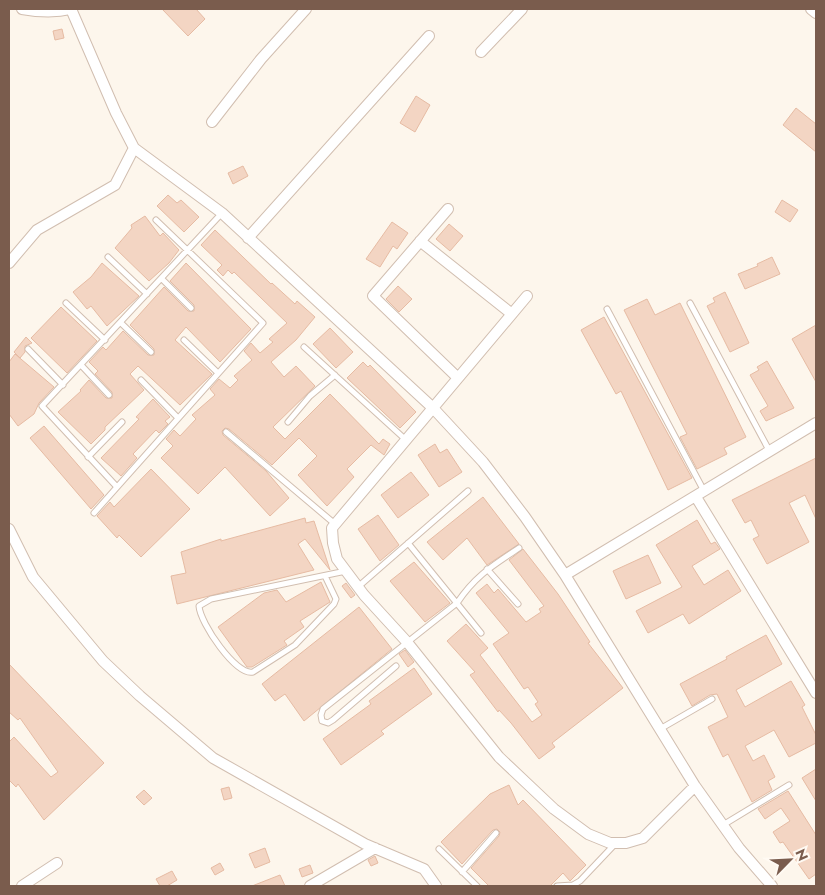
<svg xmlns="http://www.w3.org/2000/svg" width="825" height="895" viewBox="0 0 825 895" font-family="Jost,sans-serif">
	<rect width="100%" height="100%" fill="#fdf6ec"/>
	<path fill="#f3d5c3" stroke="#e6bba3" d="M 162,9 L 196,9 L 205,19 L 188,36 Z
		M 62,29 L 64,38 L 55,40 L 53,31 Z
		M 416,96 L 430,105 L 415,132 L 400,123 Z
		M 796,108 L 816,124 L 816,152 L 783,125 Z
		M 243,166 L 248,176 L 233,184 L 228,173 Z
		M 168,195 L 177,203 L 181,200 L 199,217 L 184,232 L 157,206 Z
		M 782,200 L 798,210 L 790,222 L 775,212 Z
		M 145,216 L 160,236 L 163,233 L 179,250 L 169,263 L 149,281 L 115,248 L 132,228 L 131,225 Z
		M 392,222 L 408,233 L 397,249 L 393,246 L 380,267 L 366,259 Z
		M 449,224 L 463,236 L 450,251 L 436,239 Z
		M 215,230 L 271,284 L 272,283 L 295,304 L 297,301 L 315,317 L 296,340 L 271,362 L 284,377 L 296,366 L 315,386 L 273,427 L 285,439 L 330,394 L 379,444 L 383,439 L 390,444 L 384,455 L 371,445 L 347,469 L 354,477 L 327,506 L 298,475 L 317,456 L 299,438 L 272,465 L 229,429 L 225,428 L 222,431 L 223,435 L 266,471 L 289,498 L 270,516 L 225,467 L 198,494 L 161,458 L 173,446 L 166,439 L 174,430 L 180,436 L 196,419 L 192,415 L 215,395 L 210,389 L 219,379 L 230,388 L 238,380 L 234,376 L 252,360 L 244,351 L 251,343 L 260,353 L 273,342 L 269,339 L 287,323 L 234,272 L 232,274 L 228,270 L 223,276 L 217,270 L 222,265 L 201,245 Z
		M 772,257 L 780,274 L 745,289 L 738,274 L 758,266 L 757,264 Z
		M 102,263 L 139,296 L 107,326 L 91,306 L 87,309 L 73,292 L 91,277 Z
		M 186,263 L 251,329 L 220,362 L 186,327 L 175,340 L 212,374 L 180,405 L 138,366 L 130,374 L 144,390 L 105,427 L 105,430 L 91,444 L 58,412 L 81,391 L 80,390 L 89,380 L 106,398 L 112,398 L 112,392 L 95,374 L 98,371 L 89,362 L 103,347 L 106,350 L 123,331 L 148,355 L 154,355 L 154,349 L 130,325 L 164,287 L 188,311 L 194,311 L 194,305 L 170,281 Z
		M 398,286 L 412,299 L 399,312 L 386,299 Z
		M 725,292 L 749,343 L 730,352 L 707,306 L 715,302 L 713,298 Z
		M 647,299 L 655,315 L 680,303 L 746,437 L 724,448 L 727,454 L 697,469 L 680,437 L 687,434 L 624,310 Z
		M 61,307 L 97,341 L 67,373 L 31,338 Z
		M 604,317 L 692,478 L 668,490 L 621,391 L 616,394 L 581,330 Z
		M 816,325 L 816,382 L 792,339 Z
		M 330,328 L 353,352 L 336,368 L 313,344 Z
		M 26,337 L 32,343 L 25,346 L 25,352 L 20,358 L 14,352 Z
		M 15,354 L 54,387 L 39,403 L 34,414 L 18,426 L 9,414 L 9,362 Z
		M 767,361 L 794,408 L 766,421 L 760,411 L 768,406 L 750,375 L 759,370 L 757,367 Z
		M 363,362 L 368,367 L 370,365 L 416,412 L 400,428 L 347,378 Z
		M 153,399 L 170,417 L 165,421 L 168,424 L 159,433 L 156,430 L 133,454 L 137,458 L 121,476 L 101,458 L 139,419 L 136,417 Z
		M 44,426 L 104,495 L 91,509 L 30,438 Z
		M 435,444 L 440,453 L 447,449 L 462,472 L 439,487 L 418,455 Z
		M 816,458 L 816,519 L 805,495 L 789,503 L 809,542 L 767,564 L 753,539 L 759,536 L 751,520 L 745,523 L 732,500 Z
		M 151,469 L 190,509 L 141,557 L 119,535 L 117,538 L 97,516 L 110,502 L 114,507 Z
		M 411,472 L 429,495 L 398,518 L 381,495 Z
		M 483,497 L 519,544 L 487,565 L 467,538 L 443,560 L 427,542 Z
		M 378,515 L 399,545 L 380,561 L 358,529 Z
		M 305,518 L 306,523 L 314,521 L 330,570 L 305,539 L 298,544 L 314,570 L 177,604 L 171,576 L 186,573 L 181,552 L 221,539 L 221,541 Z
		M 697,520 L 711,544 L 715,542 L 720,549 L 692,566 L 704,585 L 728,570 L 741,591 L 689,624 L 683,614 L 648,633 L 636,611 L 682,587 L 656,545 Z
		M 523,549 L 558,594 L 590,642 L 588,643 L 623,688 L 552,743 L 555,747 L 539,759 L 511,723 L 499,710 L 498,712 L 470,675 L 475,672 L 447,641 L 466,624 L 488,648 L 480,655 L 532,722 L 542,715 L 535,704 L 538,702 L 528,687 L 524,689 L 493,644 L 509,633 L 476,593 L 487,584 L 494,593 L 498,589 L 526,622 L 541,612 L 539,609 L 544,606 L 509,560 Z
		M 648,555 L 661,583 L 626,599 L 613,571 Z
		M 414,562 L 450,603 L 425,622 L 390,581 Z
		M 321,582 L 330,602 L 300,621 L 304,627 L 284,641 L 287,645 L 252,667 L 247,667 L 218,627 L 264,593 L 277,590 L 286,602 Z
		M 346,583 L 355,595 L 351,598 L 342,586 Z
		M 359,607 L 392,649 L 304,721 L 285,694 L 275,701 L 262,684 Z
		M 766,635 L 782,664 L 736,690 L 745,707 L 791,681 L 805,705 L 802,707 L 816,735 L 816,743 L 789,757 L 774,730 L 745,746 L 753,761 L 764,755 L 775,777 L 768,781 L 772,790 L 752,802 L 728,754 L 723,757 L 708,727 L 728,717 L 717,694 L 710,695 L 692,706 L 680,684 L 727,659 L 726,657 Z
		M 405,650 L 414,662 L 408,667 L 399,654 Z
		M 9,664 L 104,763 L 44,820 L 18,784 L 16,787 L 9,780 L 9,742 L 14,737 L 51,777 L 58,772 L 20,718 L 18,720 L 9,712 Z
		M 414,668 L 432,694 L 381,731 L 384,734 L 341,765 L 323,739 L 371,704 L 369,701 Z
		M 816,769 L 816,801 L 802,778 Z
		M 509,785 L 518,805 L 523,800 L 586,865 L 570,881 L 563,873 L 550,886 L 489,886 L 471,868 L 499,836 L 500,832 L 497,829 L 493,830 L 462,864 L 441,842 L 490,794 Z
		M 229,787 L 232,798 L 224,800 L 221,789 Z
		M 144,790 L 152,798 L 144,805 L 136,797 Z
		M 788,791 L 816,835 L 816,874 L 809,879 L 783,842 L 780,843 L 773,832 L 790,821 L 781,808 L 765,819 L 758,809 Z
		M 265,848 L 270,862 L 255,868 L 249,854 Z
		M 375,856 L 378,863 L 371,866 L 368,860 Z
		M 220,863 L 224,870 L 215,875 L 211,868 Z
		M 310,865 L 313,873 L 302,877 L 299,869 Z
		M 172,871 L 177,880 L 167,886 L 160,886 L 156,879 Z
		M 280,875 L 285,886 L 252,886 Z"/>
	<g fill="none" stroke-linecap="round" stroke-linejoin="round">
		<g stroke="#d1beb0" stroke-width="7">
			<path id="lane" d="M 108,257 L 147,294
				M 162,279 L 191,308
				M 66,303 L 105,340
				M 690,303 L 770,452
				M 607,309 L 704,491
				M 121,323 L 151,352
				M 184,340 L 218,373
				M 304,347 L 406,440
				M 28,349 L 63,385
				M 81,365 L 109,395
				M 141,380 L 178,418
				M 288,422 L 310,396 L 335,375
				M 226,432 L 335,524
				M 88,457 L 122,422
				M 117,487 L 42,406 L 222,213
				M 94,513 L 263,323 L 156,220
				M 408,543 L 481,633
				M 487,569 L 518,604
				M 325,576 L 336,599 L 334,604 L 295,645 L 253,672 C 236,676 200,623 199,606 L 211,599 L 346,571
				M 359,586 L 468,491
				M 396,666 L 333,720 L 328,723 L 322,721 L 321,715 L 323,709 L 457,603 C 475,576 492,566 519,548
				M 660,729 L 712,699
				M 723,825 L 789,785
				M 439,849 L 477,886
				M 462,872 L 496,833
				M 557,886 L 573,885 L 580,881 L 616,843"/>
		</g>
		<g stroke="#d1beb0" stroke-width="12">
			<path id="street" d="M 22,9 C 39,12 54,13 71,9
				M 71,9 L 116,113 L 134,148 L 222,213 L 433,408 L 483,462 L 525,517 L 565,575 L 695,786 L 739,848 L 772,886
				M 811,9 L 816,13
				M 481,52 L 522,9
				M 212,122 L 261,59 L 306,9
				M 448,209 L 373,296 L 458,378
				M 248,238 L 429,36
				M 420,241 L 512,314
				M 9,263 L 37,230 L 115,185 L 134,148
				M 527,296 L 332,528 L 333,543 L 337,559 L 364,595 L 407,642 L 499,757 L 554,809 L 588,834 L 610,843 L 626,843 L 643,838 L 695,786
				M 696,497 L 816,693
				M 9,529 L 33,577 L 103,661 L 140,696 L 213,758 L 365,844 L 424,869 L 436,886
				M 565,575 L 816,423
				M 22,886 L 57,863
				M 310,886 L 375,848"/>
		</g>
		<use href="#lane" stroke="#fff" stroke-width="5"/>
		<use href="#street" stroke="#fff" stroke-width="10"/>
	</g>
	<rect width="825" height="895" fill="none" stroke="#7a5c4d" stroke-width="20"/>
	<g transform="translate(790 860) rotate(66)" stroke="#fffaf3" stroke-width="4" paint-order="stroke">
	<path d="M0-4L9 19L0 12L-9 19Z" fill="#7a5c4d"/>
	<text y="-8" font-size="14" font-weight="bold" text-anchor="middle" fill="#7a5c4d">N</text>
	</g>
</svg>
